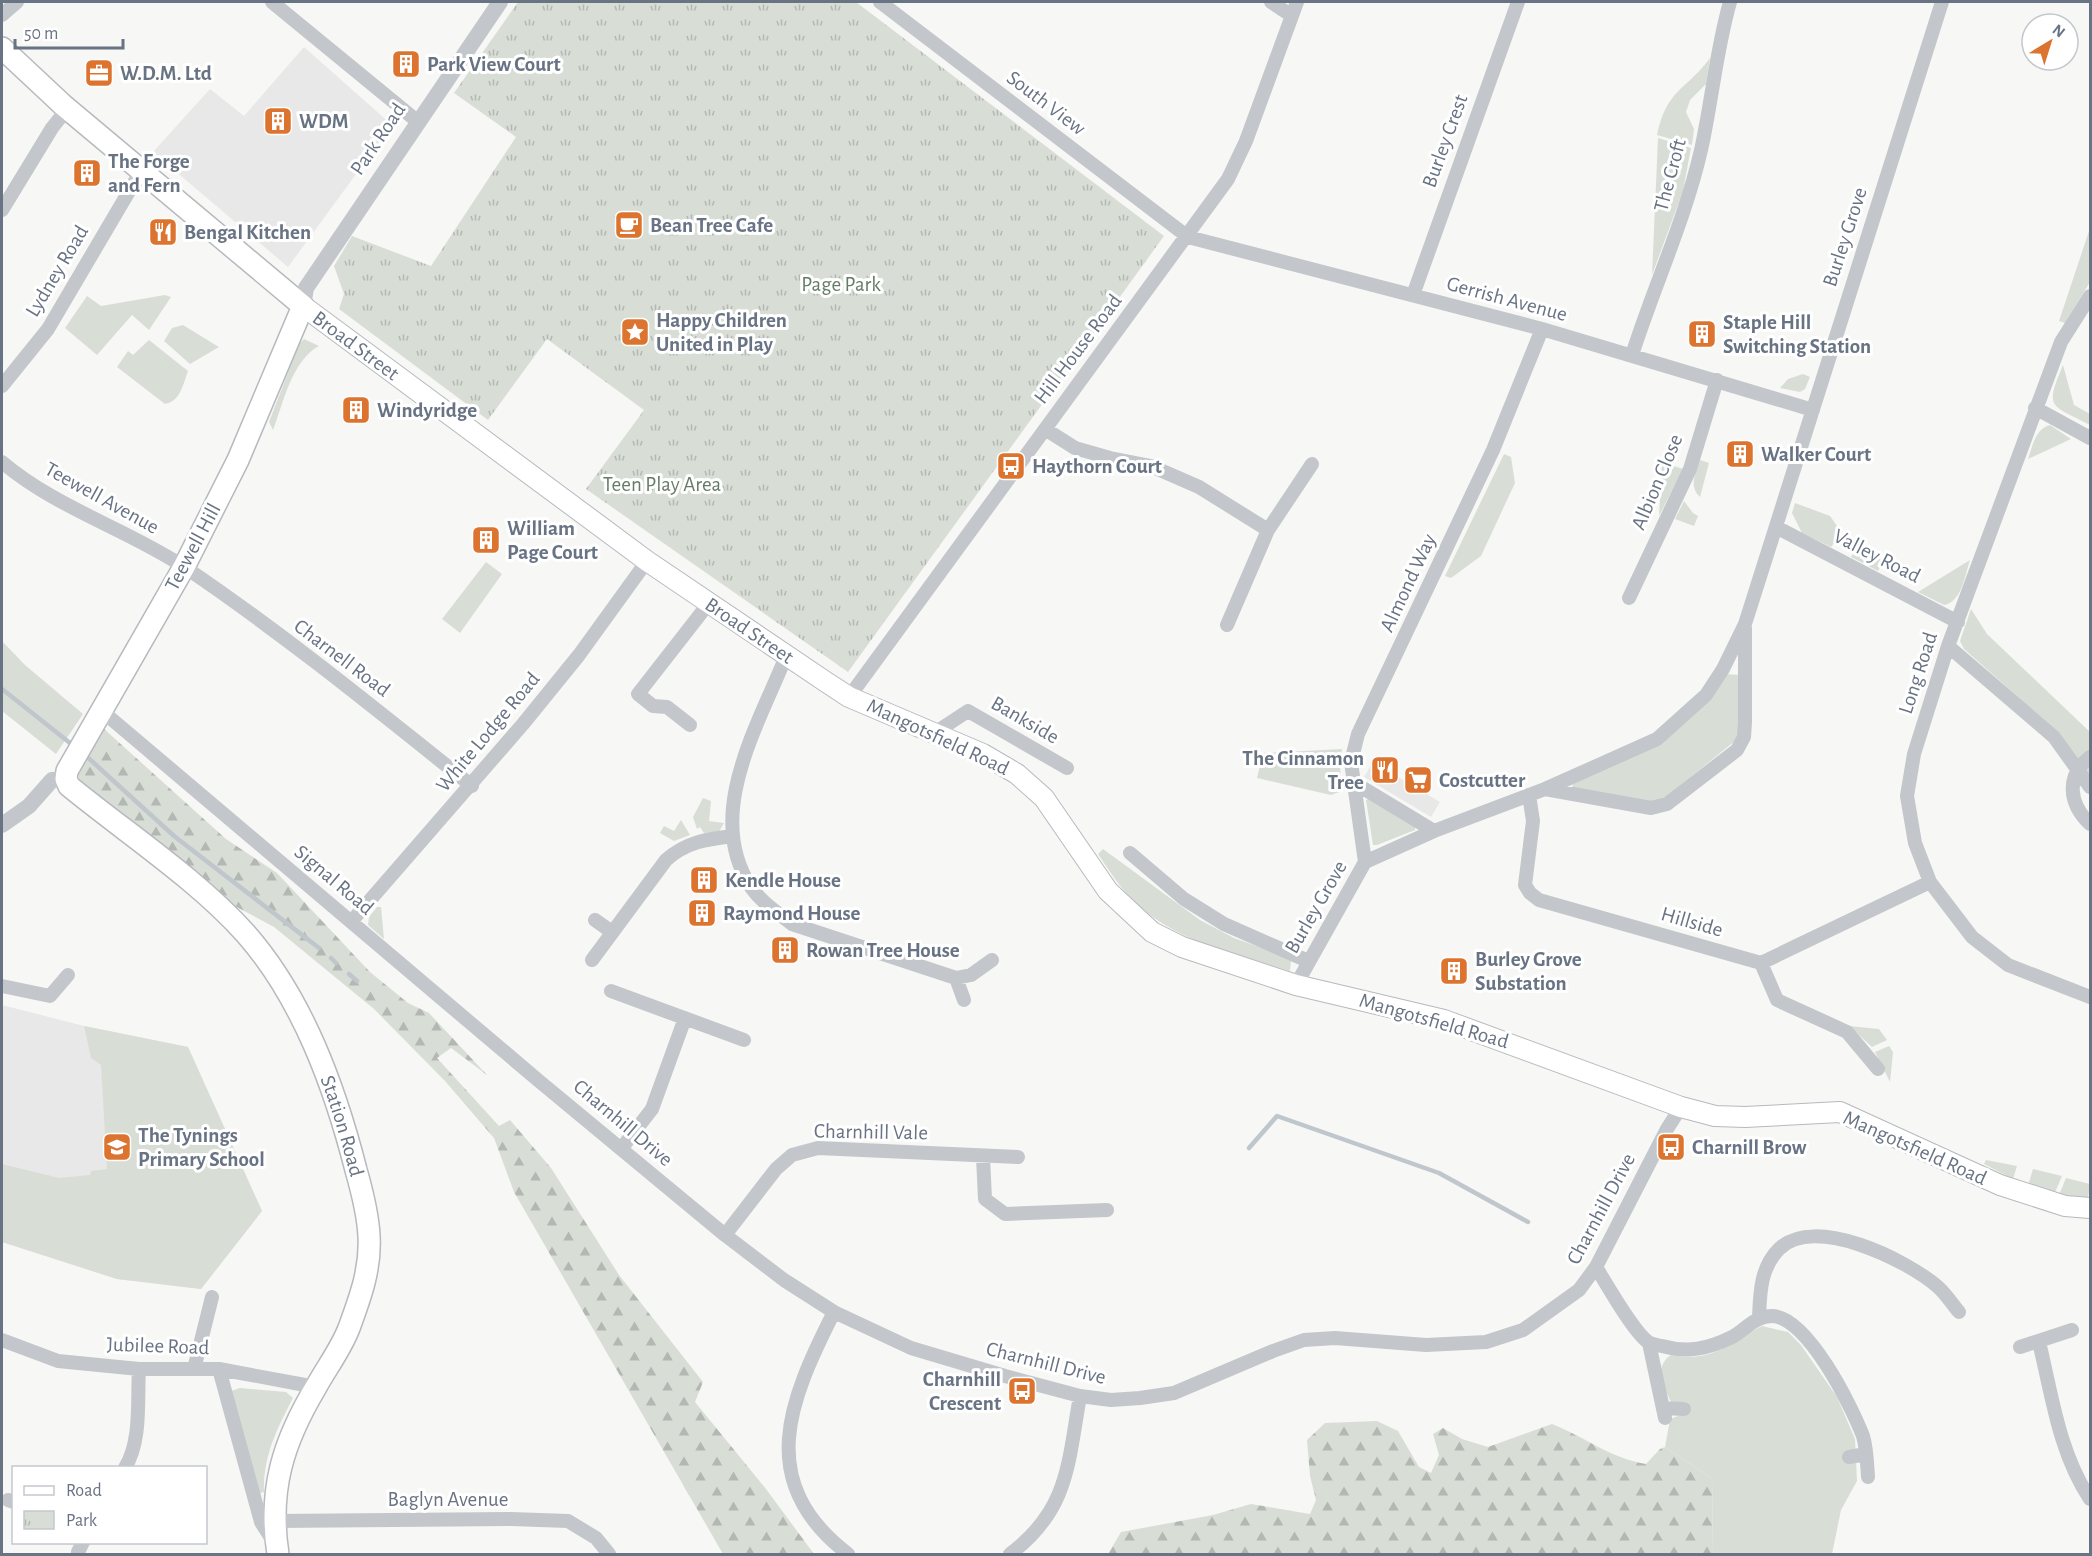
<svg xmlns="http://www.w3.org/2000/svg" width="2092" height="1556" viewBox="0 0 2092 1556" font-family="'Alegreya Sans',sans-serif">
	<defs>
		<pattern id="forest-firs" width="22" height="20" patternUnits="userSpaceOnUse" patternTransform="scale(1.5)"><rect width="22" height="20" fill="#d8ded6"/><path d="M5 1l3.5 6h-7zM16 11l3.5 6h-7z" fill="#b3b8b3"/></pattern>
		<pattern id="park-tufts" width="24" height="20" patternUnits="userSpaceOnUse" patternTransform="scale(1.5)"><rect width="24" height="20" fill="#d8ded6"/><path d="M3 7l-1-3M5 7V3M7 7l1-3M15 17l-1-3M17 17v-4M19 17l1-3" fill="none" stroke="#b3b8b3"/></pattern>
	</defs>
	<rect width="100%" height="100%" fill="#f7f7f5"/>
	<path fill="#e8e8e8" d="M 304,47 L 392,125 L 288,267 L 153,152 L 210,89 L 244,116 Z
		M 1373,762 L 1440,802 L 1431,817 L 1364,777 Z
		M 2,1005 L 84,1026 L 188,1047 L 262,1211 L 201,1289 L 117,1279 L 2,1242 Z"/>
	<path fill="#d8ded6" d="M 1710,58 L 1706,84 L 1690,100 L 1686,112 L 1694,129 L 1692,145 L 1657,135 C 1667,88 1686,91 1710,58 Z
		M 1658,138 L 1691,148 L 1683,191 L 1652,275 Z
		M 2090,228 L 2090,282 L 2065,323 L 2059,321 Z
		M 165,295 L 171,297 L 149,330 L 132,315 L 97,355 L 65,328 L 87,296 L 101,306 Z
		M 183,325 L 214,344 L 219,347 L 190,364 L 164,341 L 172,328 Z
		M 304,339 L 319,346 C 292,360 283,404 273,430 L 269,422 L 299,344 Z
		M 149,340 L 188,371 C 183,384 181,401 165,404 L 117,367 L 128,351 L 133,355 Z
		M 2063,365 L 2074,405 L 2090,414 L 2090,425 C 2051,404 2044,410 2063,365 Z
		M 1803,374 L 1810,377 L 1805,389 L 1800,392 L 1780,388 L 1788,379 Z
		M 2050,425 L 2071,439 L 2028,459 C 2033,445 2035,429 2050,425 Z
		M 1504,454 L 1511,457 L 1515,483 L 1481,556 L 1451,578 L 1445,576 Z
		M 1700,460 L 1709,463 L 1700,497 C 1688,486 1696,473 1700,460 Z
		M 1662,462 L 1683,469 L 1659,516 Z
		M 1684,501 L 1693,513 L 1698,516 L 1694,526 L 1675,519 Z
		M 1795,503 L 1830,516 L 1842,533 L 1831,547 L 1802,533 L 1792,513 Z
		M 1858,545 L 1883,561 L 1878,571 L 1851,557 Z
		M 1970,560 C 1965,575 1962,602 1944,605 L 1918,592 Z
		M 486,562 L 502,574 L 460,633 L 442,619 Z
		M 1971,609 L 1987,634 L 2090,732 L 2090,777 L 2059,733 L 1964,649 L 1960,641 Z
		M 2,641 L 25,665 L 83,714 L 56,754 L 2,711 Z
		M 1726,674 L 1739,675 L 1740,728 L 1735,741 L 1667,796 L 1656,802 L 1572,789 L 1573,783 C 1638,751 1684,738 1726,674 Z
		M 1342,749 L 1340,767 L 1342,791 L 1331,795 L 1257,778 L 1263,753 Z
		M 703,798 L 711,801 L 709,821 L 724,823 L 719,832 L 704,833 L 700,827 L 697,829 L 693,817 Z
		M 1370,798 L 1415,825 L 1415,830 L 1377,845 L 1373,845 L 1366,800 Z
		M 681,820 L 690,835 L 674,841 L 660,833 L 664,826 L 674,831 Z
		M 1103,849 L 1200,920 L 1234,938 L 1287,957 L 1291,961 L 1290,971 C 1239,955 1178,942 1138,905 C 1122,891 1110,872 1098,854 Z
		M 377,907 L 381,907 L 384,939 L 368,925 L 369,917 Z
		M 84,1026 L 188,1047 L 262,1211 L 201,1289 L 117,1279 L 2,1242 L 2,1164 L 59,1178 L 90,1175 L 91,1171 L 107,1169 L 101,1065 L 91,1058 Z
		M 1849,1026 L 1879,1029 L 1887,1040 L 1872,1047 Z
		M 1889,1046 L 1893,1052 L 1890,1082 L 1875,1052 Z
		M 1986,1160 L 2017,1166 L 2013,1179 L 1984,1164 Z
		M 2033,1169 L 2062,1176 L 2053,1197 L 2028,1186 Z
		M 2066,1178 L 2090,1184 L 2088,1199 L 2059,1195 Z
		M 1762,1326 L 1788,1332 L 1801,1345 L 1837,1397 L 1855,1439 L 1857,1481 L 1841,1510 L 1832,1554 L 1712,1554 L 1713,1479 L 1665,1447 L 1670,1419 L 1689,1412 L 1686,1402 L 1671,1402 C 1664,1386 1653,1367 1671,1355 C 1714,1363 1728,1343 1762,1326 Z
		M 240,1388 L 286,1392 L 293,1398 C 277,1429 263,1456 264,1492 L 260,1493 L 231,1391 Z"/>
	<path fill="url(#forest-firs)" d="M 103,728 L 226,839 L 277,873 L 370,972 L 408,1003 L 429,1013 L 487,1075 L 451,1048 L 437,1058 L 499,1126 L 510,1120 L 551,1168 L 619,1275 L 703,1382 L 695,1402 L 766,1489 L 814,1554 L 723,1554 L 514,1192 L 494,1138 L 445,1081 L 374,1009 L 274,927 L 231,904 L 80,781 L 76,769 Z
		M 1377,1421 L 1398,1431 L 1419,1467 L 1431,1473 L 1439,1455 L 1433,1434 L 1443,1428 L 1462,1439 L 1488,1447 L 1552,1424 C 1585,1437 1610,1458 1646,1464 L 1660,1449 L 1665,1447 L 1713,1479 L 1712,1554 L 1108,1554 L 1121,1532 L 1213,1515 L 1251,1504 L 1310,1514 L 1316,1500 L 1310,1476 L 1307,1440 L 1325,1423 Z"/>
	<path fill="url(#park-tufts)" d="M 518,2 L 856,2 L 1164,236 L 848,672 L 586,489 L 644,410 L 547,339 L 488,420 L 339,309 L 344,294 L 334,266 L 352,236 L 431,266 L 516,137 L 454,93 Z"/>
	<g fill="none" stroke-linecap="round" stroke-linejoin="round">
		<path stroke="#bfc6cc" stroke-width="4.5" d="M 2,689 L 75,747
			M 84,754 L 174,836 L 319,948
			M 331,958 L 336,963
			M 349,974 L 357,981
			M 1249,1148 L 1277,1116 L 1439,1173 L 1528,1222"/>
		<g stroke="#b6b9be" stroke-width="22">
			<g id="secondary">
				<path id="s1" d="M 303,306 L 647,561 L 826,682 L 849,697 L 983,754 L 1017,774 L 1044,798 L 1108,891 L 1152,932 L 1182,947 L 1296,985 L 1444,1020 L 1681,1107 L 1715,1116 L 1745,1117 L 1840,1112 L 2000,1185 L 2065,1206 L 2090,1208"/>
			</g>
		</g>
		<g stroke="#b6b9be" stroke-width="24">
			<g id="primary">
				<path id="s2" d="M 2,48 L 63,105 L 303,306 L 238,460 L 184,567 L 67,771 L 66,779 L 69,786 C 125,832 198,880 246,934 C 303,999 335,1088 356,1170 C 362,1191 368,1214 369,1236 C 371,1269 360,1298 349,1328 C 341,1349 327,1367 316,1387 C 283,1442 268,1490 278,1554"/>
			</g>
		</g>
		<path stroke="#c3c6ca" stroke-width="14" d="M 272,2 L 417,121
			M 880,2 L 1188,237 L 1542,329 L 1813,410
			M 1271,2 L 1292,16
			M 2,15 L 17,2
			M 2,210 L 52,128 L 67,109
			M 1413,295 L 1518,2
			M 2090,296 L 2061,342 L 1948,646 L 1914,754 L 1907,796 L 1915,843 L 1930,882 L 1972,937 L 2008,965 L 2090,997
			M 1632,355 C 1654,286 1685,220 1701,150 C 1712,101 1716,51 1730,2
			M 2,386 L 48,329 L 141,171
			M 2035,408 L 2090,438
			M 1045,429 L 1075,448 L 1110,458 L 1151,466 L 1199,487 L 1268,530
			M 2,462 C 56,508 127,529 186,568 C 285,635 378,711 472,786
			M 1776,527 L 1958,622
			M 1629,598 L 1690,469 L 1717,380
			M 1227,625 L 1268,530 L 1312,464
			M 1948,646 L 2054,737 L 2090,787
			M 786,656 C 759,724 703,815 751,887 C 761,902 778,913 792,924 L 956,978 L 971,975 L 992,960
			M 849,697 L 1228,179 L 1246,141 L 1297,2
			M 102,711 L 539,1081 L 725,1235 L 784,1280 L 834,1312 L 911,1348 L 1005,1376 L 1080,1396 L 1111,1400 L 1140,1398 L 1174,1393 L 1273,1351 L 1304,1340 L 1335,1338 L 1426,1345 L 1486,1342 L 1523,1330 L 1579,1290 L 1596,1267 L 1667,1129 L 1681,1107
			M 690,725 L 667,707 L 653,706 L 638,694 L 709,603
			M 933,734 L 968,711 L 1067,768
			M 2090,757 C 2065,776 2069,804 2090,824
			M 1353,782 L 1434,831
			M 1545,789 L 1651,808 L 1667,804 L 1737,750 L 1744,737 L 1745,722 L 1745,628
			M 1529,795 L 1533,821 L 1525,885 L 1530,893 L 1539,900 L 1761,963 L 1930,882
			M 1130,853 L 1184,899 L 1224,924 L 1308,961
			M 1365,862 L 1351,762 L 1358,734 L 1493,450 L 1542,329
			M 595,920 L 612,932
			M 351,922 L 523,724 L 579,655 L 647,561
			M 592,960 L 666,860 C 686,842 707,839 733,836
			M 1761,963 L 1777,1000 L 1847,1032 L 1878,1069
			M 956,978 L 964,1000
			M 1296,985 L 1365,862 L 1434,831 L 1545,789 L 1657,739 L 1706,695 L 1723,669 L 1745,624 L 1942,2
			M 2,986 L 50,996 L 68,975
			M 611,991 L 744,1040
			M 621,1149 L 652,1109 L 685,1018
			M 983,1157 L 985,1199 L 1005,1214 L 1107,1210
			M 725,1235 L 776,1169 L 792,1155 L 818,1148 L 1018,1157
			M 1596,1267 C 1607,1285 1633,1331 1648,1342 C 1652,1345 1658,1345 1662,1346 C 1687,1353 1708,1349 1732,1337 C 1745,1330 1755,1316 1772,1316 C 1807,1316 1852,1407 1863,1436 C 1867,1449 1867,1464 1868,1477
			M 834,1312 C 789,1401 754,1482 848,1554
			M 1759,1318 C 1760,1294 1760,1268 1779,1249 C 1814,1214 1907,1260 1938,1287 C 1946,1294 1952,1304 1959,1312
			M 2,1340 L 58,1361 L 139,1369 L 219,1369 L 316,1387
			M 2039,1342 C 2052,1395 2059,1453 2090,1499
			M 1649,1343 L 1665,1418
			M 2020,1347 L 2072,1330
			M 194,1369 L 212,1297
			M 219,1369 L 261,1522 L 273,1541
			M 1663,1408 L 1684,1409
			M 1849,1457 L 1866,1454
			M 125,1468 C 142,1440 137,1400 139,1369
			M 8,1500 L 14,1502
			M 275,1521 L 511,1519 L 568,1521 L 596,1538 L 609,1554
			M 78,1552 L 83,1542
			M 1010,1554 C 1069,1510 1068,1463 1080,1396"/>
		<path stroke="#c3c6ca" stroke-width="16" d="M 303,306 L 306,288 L 500,2
			M 2,825 L 29,806 L 52,780 L 66,779"/>
		<use href="#secondary" stroke="#fff" stroke-width="20"/>
		<use href="#primary" stroke="#fff" stroke-width="21"/>
	</g>
	<defs>
		<g id="building-square" transform="scale(1.5)"><rect x="-9" y="-9" width="18" height="18" rx="4" fill="#dc7430" stroke="#fff"/><path d="M-4-6H4V6H1V3H-1V6H-4ZM-2.5-4.3h1.7v1.8h-1.7ZM.8-4.3h1.7v1.8H.8ZM-2.5-1h1.7V.8h-1.7ZM.8-1h1.7V.8H.8Z" fill="#fff"/></g>
		<g id="office-square" transform="scale(1.5)"><rect x="-9" y="-9" width="18" height="18" rx="4" fill="#dc7430" stroke="#fff"/><path d="M-6-3h4V-5.5h4V-3h4V5H-6ZM-1-4.5V-3h2v-1.5ZM-6 0V1H6V0Z" fill="#fff"/></g>
		<g id="cafe-square" transform="scale(1.5)"><rect x="-9" y="-9" width="18" height="18" rx="4" fill="#dc7430" stroke="#fff"/><path d="M-5.5-4.5H6V0H3Q3 3.5 0 3.5H-2.5Q-5.5 3.5-5.5 0ZM3-3.2v2h1.7v-2ZM-6 4.5H4V6H-6Z" fill="#fff"/></g>
		<g id="restaurant-square" transform="scale(1.5)"><rect x="-9" y="-9" width="18" height="18" rx="4" fill="#dc7430" stroke="#fff"/><path d="M-5-6h1v4h1v-4h1v4h1v-4h1v5L-1.5 .5V6h-2V.5L-5-1ZM5-6V6H3V1.5H1.5Q1.5-4 5-6Z" fill="#fff"/></g>
		<g id="sight-square" transform="scale(1.5)"><rect x="-9" y="-9" width="18" height="18" rx="4" fill="#dc7430" stroke="#fff"/><path d="M0-6L1.8-2.2L6-1.7L2.9 1.2L3.7 5.4L0 3.3L-3.7 5.4L-2.9 1.2L-6-1.7L-1.8-2.2Z" fill="#fff"/></g>
		<g id="bus-square" transform="scale(1.5)"><rect x="-9" y="-9" width="18" height="18" rx="4" fill="#dc7430" stroke="#fff"/><path d="M-5-6H5V4H4V6H2V4H-2V6H-4V4H-5ZM-3.5-4V0h7V-4ZM-3.5 1.2v1.5H-2V1.2ZM2 1.2v1.5H3.5V1.2Z" fill="#fff"/></g>
		<g id="supermarket-square" transform="scale(1.5)"><rect x="-9" y="-9" width="18" height="18" rx="4" fill="#dc7430" stroke="#fff"/><path d="M-6-5.5h2.5l.6 2H6L4.5 2H-2.5L-4.4-4H-6ZM-1.5 3.2a1.3 1.3 0 1 0 .1 0ZM3 3.2a1.3 1.3 0 1 0 .1 0Z" fill="#fff"/></g>
		<g id="school-square" transform="scale(1.5)"><rect x="-9" y="-9" width="18" height="18" rx="4" fill="#dc7430" stroke="#fff"/><path d="M0-5L7-2L0 1L-7-2ZM-4 1L0 2.5L4 1V4Q0 6-4 4Z" fill="#fff"/></g>
	</defs>
	<g fill-rule="evenodd">
		<use href="#building-square" x="406" y="64"/>
		<use href="#office-square" x="99" y="73"/>
		<use href="#building-square" x="278" y="121"/>
		<use href="#building-square" x="87" y="173"/>
		<use href="#cafe-square" x="629" y="225"/>
		<use href="#restaurant-square" x="163" y="232"/>
		<use href="#sight-square" x="635" y="332"/>
		<use href="#building-square" x="1702" y="334"/>
		<use href="#building-square" x="356" y="410"/>
		<use href="#building-square" x="1740" y="454"/>
		<use href="#bus-square" x="1011" y="466"/>
		<use href="#building-square" x="486" y="540"/>
		<use href="#restaurant-square" x="1385" y="770"/>
		<use href="#supermarket-square" x="1418" y="780"/>
		<use href="#building-square" x="704" y="880"/>
		<use href="#building-square" x="702" y="913"/>
		<use href="#building-square" x="785" y="950"/>
		<use href="#building-square" x="1454" y="971"/>
		<use href="#school-square" x="117" y="1147"/>
		<use href="#bus-square" x="1671" y="1147"/>
		<use href="#bus-square" x="1022" y="1391"/>
	</g>
	<g text-anchor="middle" dominant-baseline="central" stroke-width="6" stroke-linejoin="round" paint-order="stroke">
		<g font-size="21" font-weight="bold" fill="#687384" stroke="#fff" text-anchor="start">
			<text x="427" y="64">Park View Court</text>
			<text x="120" y="73">W.D.M. Ltd</text>
			<text x="299" y="121">WDM</text>
			<text x="108" y="161">The Forge<tspan x="108" dy="24">and Fern</tspan></text>
			<text x="650" y="225">Bean Tree Cafe</text>
			<text x="184" y="232">Bengal Kitchen</text>
			<text x="656" y="320">Happy Children<tspan x="656" dy="24">United in Play</tspan></text>
			<text x="1723" y="322">Staple Hill<tspan x="1723" dy="24">Switching Station</tspan></text>
			<text x="377" y="410">Windyridge</text>
			<text x="1761" y="454">Walker Court</text>
			<text x="1032" y="466">Haythorn Court</text>
			<text x="507" y="528">William<tspan x="507" dy="24">Page Court</tspan></text>
			<text x="1364" y="758" text-anchor="end">The Cinnamon<tspan x="1364" dy="24">Tree</tspan></text>
			<text x="1439" y="780">Costcutter</text>
			<text x="725" y="880">Kendle House</text>
			<text x="723" y="913">Raymond House</text>
			<text x="806" y="950">Rowan Tree House</text>
			<text x="1475" y="959">Burley Grove<tspan x="1475" dy="24">Substation</tspan></text>
			<text x="138" y="1135">The Tynings<tspan x="138" dy="24">Primary School</tspan></text>
			<text x="1692" y="1147">Charnill Brow</text>
			<text x="1001" y="1379" text-anchor="end">Charnhill<tspan x="1001" dy="24">Crescent</tspan></text>
		</g>
		<g font-size="21" fill="#687384" stroke="#fff">
			<text transform="translate(1046 103) rotate(37)">South View</text>
			<text transform="translate(378 139) rotate(-56)">Park Road</text>
			<text transform="translate(1445 141) rotate(-70)">Burley Crest</text>
			<text transform="translate(1670 175) rotate(-75)">The Croft</text>
			<text transform="translate(1845 237) rotate(-72)">Burley Grove</text>
			<text transform="translate(57 271) rotate(-59)">Lydney Road</text>
			<text transform="translate(1507 299) rotate(15)">Gerrish Avenue</text>
			<text stroke="none"><textPath href="#s1" startOffset="66">Broad Street</textPath></text>
			<text transform="translate(1078 349) rotate(-53)">Hill House Road</text>
			<text transform="translate(1657 482) rotate(-67)">Albion Close</text>
			<text transform="translate(102 498) rotate(29)">Teewell Avenue</text>
			<text transform="translate(193 547) rotate(-62)">Teewell Hill</text>
			<text transform="translate(1877 556) rotate(27)">Valley Road</text>
			<text transform="translate(1408 583) rotate(-65)">Almond Way</text>
			<text stroke="none"><textPath href="#s1" startOffset="552">Broad Street</textPath></text>
			<text transform="translate(342 658) rotate(37)">Charnell Road</text>
			<text transform="translate(1918 673) rotate(-72)">Long Road</text>
			<text transform="translate(1025 720) rotate(30)">Bankside</text>
			<text transform="translate(488 732) rotate(-50)">White Lodge Road</text>
			<text transform="translate(938 737) rotate(25)">Mangotsfield Road</text>
			<text transform="translate(334 880) rotate(40)">Signal Road</text>
			<text transform="translate(1316 907) rotate(-60)">Burley Grove</text>
			<text transform="translate(1692 922) rotate(16)">Hillside</text>
			<text transform="translate(1434 1021) rotate(16)">Mangotsfield Road</text>
			<text transform="translate(623 1123) rotate(40)">Charnhill Drive</text>
			<text stroke="none"><textPath href="#s2" startOffset="1382">Station Road</textPath></text>
			<text transform="translate(871 1132) rotate(1)">Charnhill Vale</text>
			<text transform="translate(1915 1148) rotate(24)">Mangotsfield Road</text>
			<text transform="translate(1601 1209) rotate(-62)">Charnhill Drive</text>
			<text transform="translate(158 1346) rotate(2)">Jubilee Road</text>
			<text transform="translate(1046 1363) rotate(14)">Charnhill Drive</text>
			<text x="448" y="1499">Baglyn Avenue</text>
		</g>
		<g font-size="21" fill="#677c66" stroke="#fff">
			<text x="841" y="284">Page Park</text>
			<text x="662" y="484">Teen Play Area</text>
		</g>
	</g>
	<rect width="2092" height="1556" fill="none" stroke="#687384" stroke-width="6"/>
	<rect x="12" y="1466" width="195" height="78" fill="#ffffff" stroke="#c3c7ce" stroke-width="1.5"/>
	<rect x="24" y="1486" width="30" height="9" fill="#ffffff" stroke="#c3c7ce" stroke-width="1.5"/>
	<text x="66" y="1496" font-size="18" fill="#687384">Road</text>
	<rect x="24" y="1511" width="30" height="18" fill="url(#park-tufts)" stroke="#c3c7ce" stroke-width="1.5"/>
	<text x="66" y="1526" font-size="18" fill="#687384">Park</text>
	<g transform="translate(2050 42) rotate(38)"><circle r="28" fill="#ffffff" stroke="#c3c7ce" stroke-width="1.5"/>
	<path d="M0-4.5L10 22L0 15L-10 22Z" fill="#dc7430"/>
	<text y="-9" font-size="16" font-weight="bold" text-anchor="middle" fill="#687384">N</text>
	</g>
	<path d="M15 39v9h108v-9" fill="none" stroke="#687384" stroke-width="3"/>
	<text x="24" y="39" font-size="18" fill="#687384" stroke="#ffffff" stroke-width="4.5" paint-order="stroke">50 m</text>
</svg>
